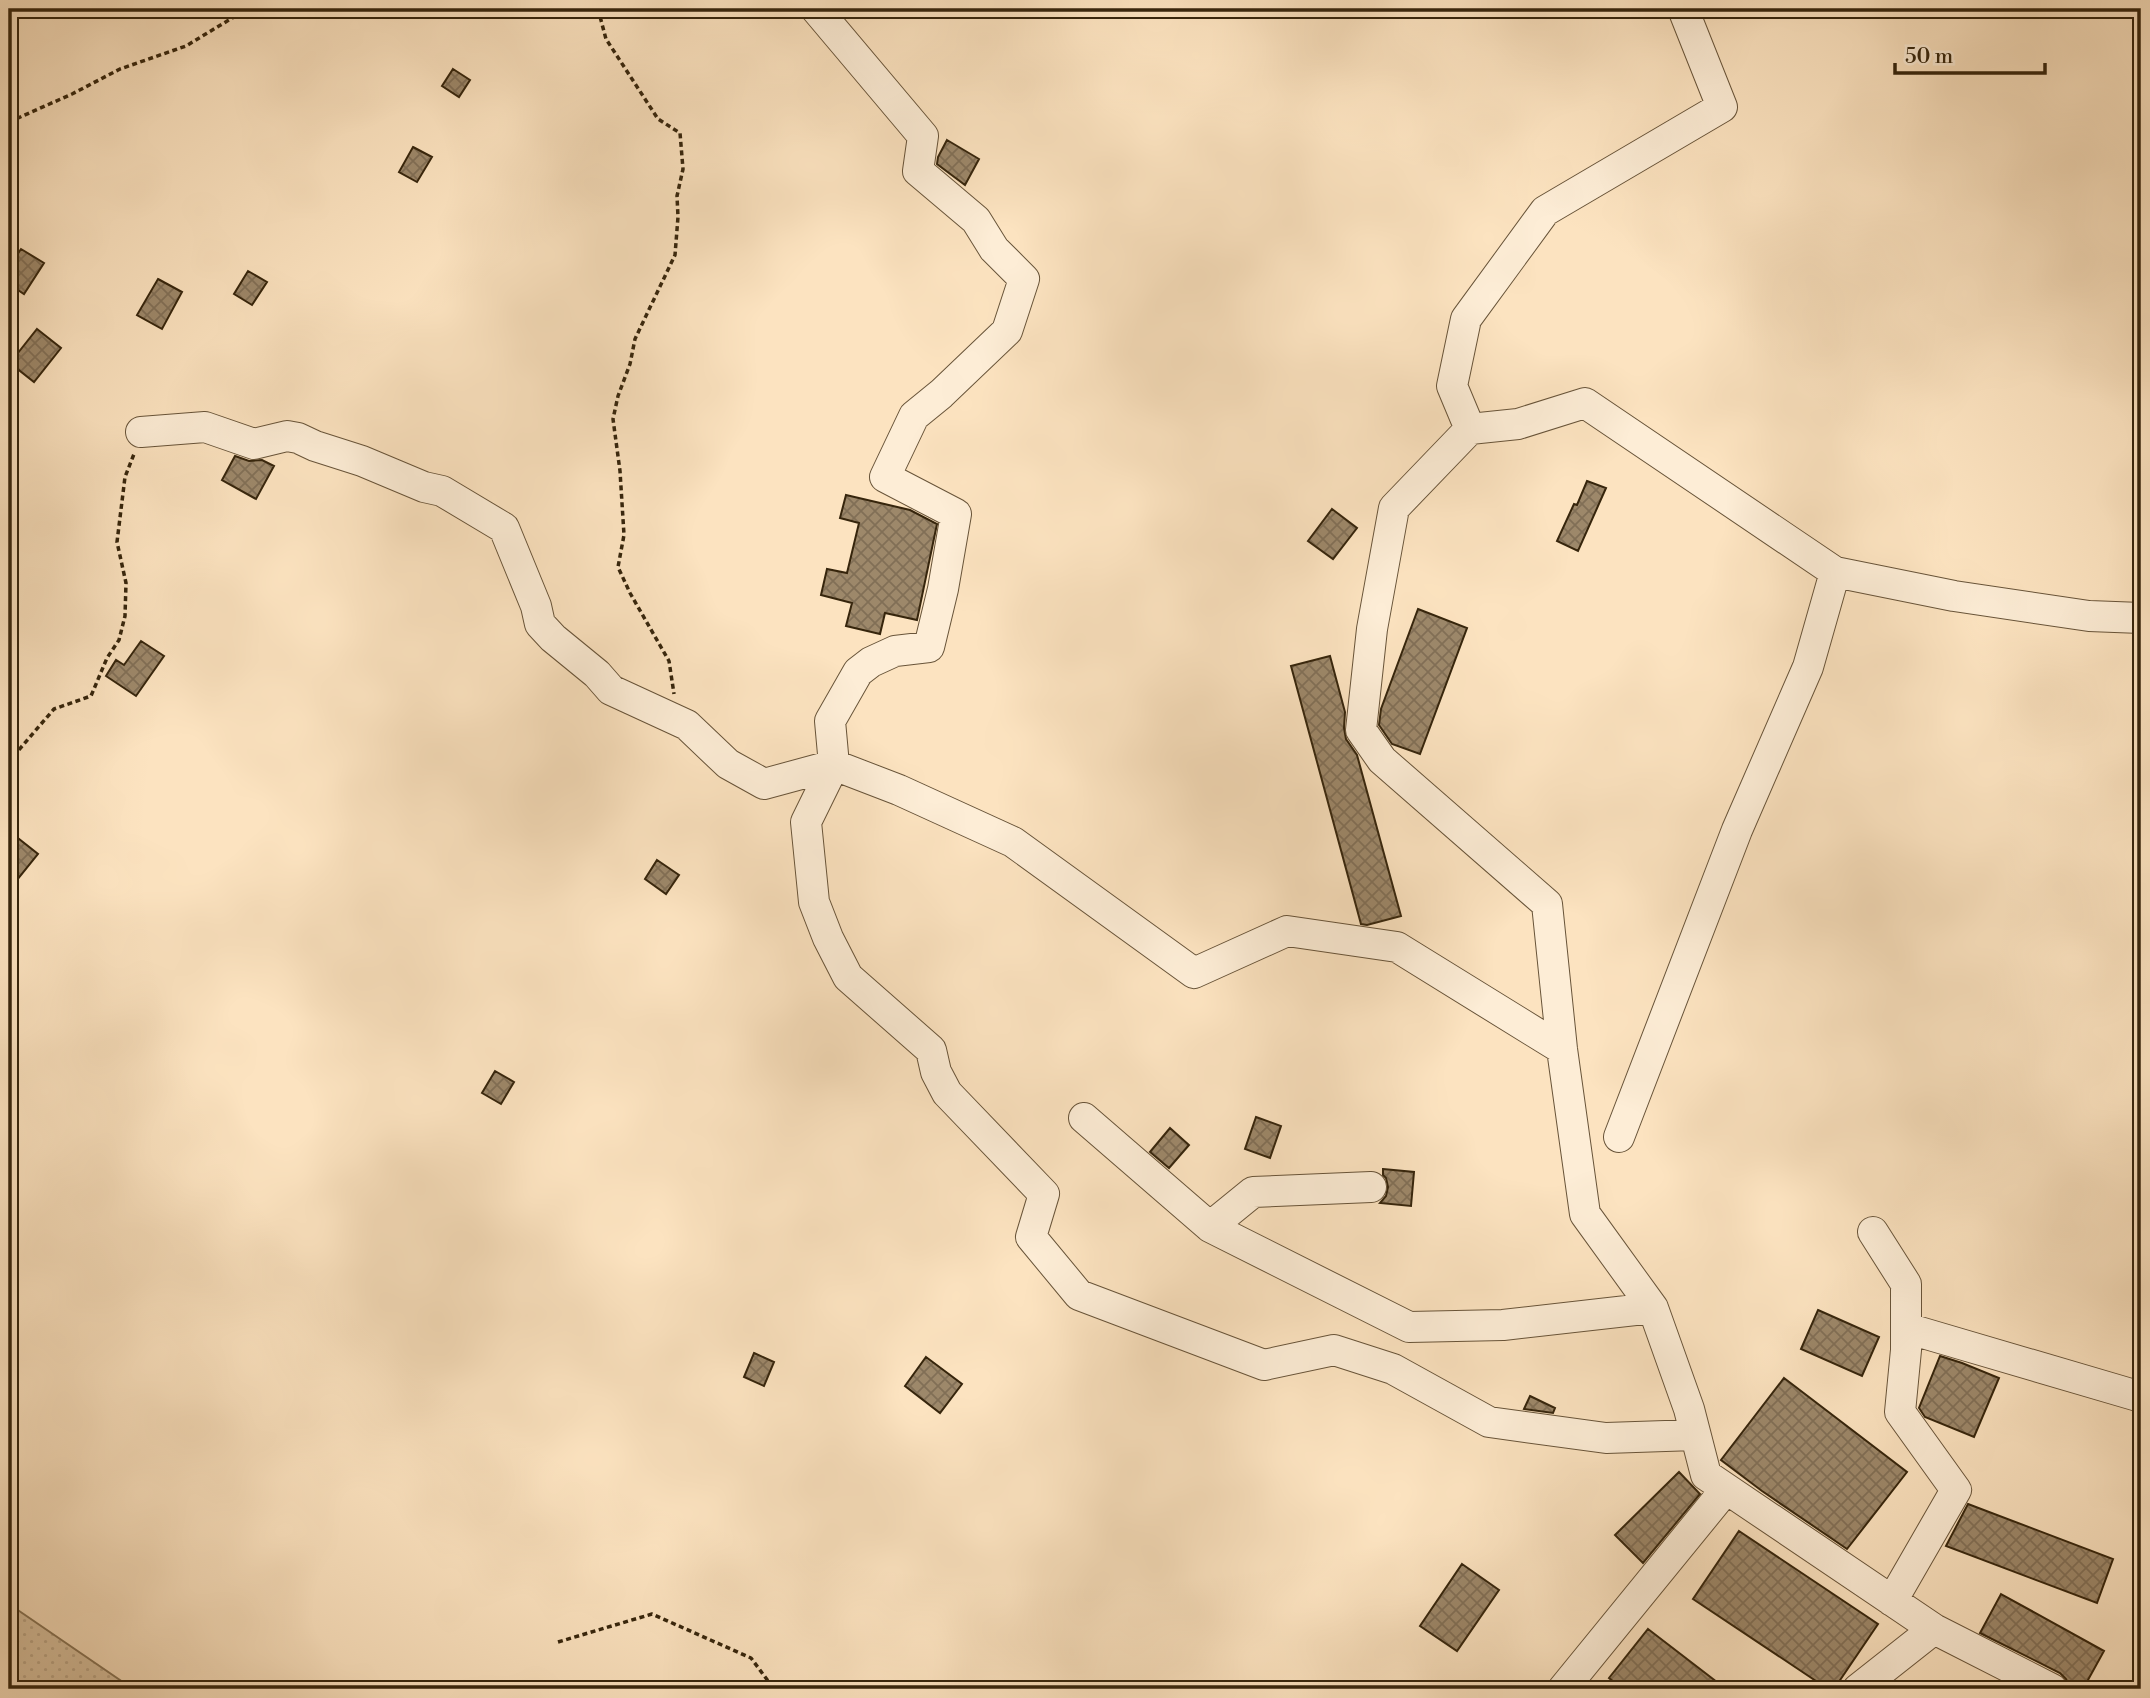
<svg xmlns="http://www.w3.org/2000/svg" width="2150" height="1698" viewBox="0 0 2150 1698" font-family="'Libre Bodoni',serif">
	<defs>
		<pattern id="grass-dots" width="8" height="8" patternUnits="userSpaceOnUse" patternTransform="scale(1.75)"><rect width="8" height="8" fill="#dac3a1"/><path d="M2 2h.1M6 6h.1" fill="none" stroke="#bca789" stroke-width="1.8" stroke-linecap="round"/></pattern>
		<pattern id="building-cross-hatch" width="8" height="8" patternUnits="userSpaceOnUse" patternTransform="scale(1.75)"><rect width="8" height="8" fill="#9d886a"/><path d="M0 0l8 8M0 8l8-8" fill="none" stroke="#816f56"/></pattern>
	</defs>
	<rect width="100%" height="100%" fill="#fce3c0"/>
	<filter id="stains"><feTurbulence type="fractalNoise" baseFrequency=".00286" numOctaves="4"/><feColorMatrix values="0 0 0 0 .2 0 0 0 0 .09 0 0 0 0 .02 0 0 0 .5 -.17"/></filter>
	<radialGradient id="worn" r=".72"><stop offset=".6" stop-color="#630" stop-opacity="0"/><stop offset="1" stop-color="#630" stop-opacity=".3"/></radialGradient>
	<path fill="url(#grass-dots)" stroke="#887456" stroke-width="2" d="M 9,1604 L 133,1689 L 9,1689 Z"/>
	<path fill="url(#building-cross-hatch)" stroke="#36250c" stroke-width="2" d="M 453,69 L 470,80 L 459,97 L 442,86 Z
		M 947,140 L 979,159 L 965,185 L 937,164 L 938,157 Z
		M 413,147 L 432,157 L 417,182 L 399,172 Z
		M 21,249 L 44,263 L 24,294 L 9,284 L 9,267 Z
		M 248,271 L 267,282 L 252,305 L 234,294 Z
		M 158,279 L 182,292 L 162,329 L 137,315 Z
		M 37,329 L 61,348 L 34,382 L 10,363 Z
		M 235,456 L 249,461 L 262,460 L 274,466 L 256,499 L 222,480 Z
		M 1587,481 L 1606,488 L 1578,551 L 1557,541 L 1574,504 L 1577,505 Z
		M 846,495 L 910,510 L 937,524 L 917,620 L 885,613 L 880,634 L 846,626 L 852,603 L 821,595 L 827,569 L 847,573 L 859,523 L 840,518 Z
		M 1332,509 L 1357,528 L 1333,559 L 1308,541 Z
		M 1418,609 L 1467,628 L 1420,754 L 1392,744 L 1379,725 L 1381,709 Z
		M 141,641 L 164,656 L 136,696 L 106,676 L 116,660 L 124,665 Z
		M 1330,656 L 1345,712 L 1344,728 L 1346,739 L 1357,755 L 1401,916 L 1367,925 L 1361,924 L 1291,666 Z
		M 9,831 L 38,854 L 9,890 Z
		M 657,860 L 679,875 L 666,894 L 645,879 Z
		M 495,1071 L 514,1082 L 501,1104 L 482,1093 Z
		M 1256,1117 L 1281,1126 L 1270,1158 L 1245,1149 Z
		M 1170,1128 L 1189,1145 L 1169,1168 L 1150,1152 Z
		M 1383,1169 L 1414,1172 L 1411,1206 L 1380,1203 L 1386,1196 L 1388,1187 L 1386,1178 L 1383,1175 Z
		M 1818,1310 L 1879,1337 L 1862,1376 L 1801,1349 Z
		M 754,1353 L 774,1362 L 764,1386 L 744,1377 Z
		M 1940,1356 L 1962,1363 L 1999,1378 L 1974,1437 L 1925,1417 L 1919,1408 Z
		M 926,1357 L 962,1384 L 940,1413 L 905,1386 Z
		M 1784,1378 L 1907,1472 L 1847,1549 L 1762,1491 L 1721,1460 Z
		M 1530,1396 L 1555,1408 L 1553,1413 L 1524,1409 Z
		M 1679,1472 L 1700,1494 L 1643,1563 L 1615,1535 Z
		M 1968,1504 L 2113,1559 L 2097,1603 L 1946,1546 Z
		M 1739,1531 L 1878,1624 L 1834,1689 L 1828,1689 L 1693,1599 Z
		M 1462,1564 L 1499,1590 L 1457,1651 L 1420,1626 Z
		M 2001,1594 L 2104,1651 L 2083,1689 L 2071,1689 L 2066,1679 L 2060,1673 L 1980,1633 Z
		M 1648,1629 L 1726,1689 L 1623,1689 L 1609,1678 Z"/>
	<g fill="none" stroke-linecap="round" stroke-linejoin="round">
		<g stroke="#685439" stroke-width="32">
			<path id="minor" d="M 816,9 L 923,136 L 918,171 L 976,220 L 994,249 L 1024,279 L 1007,331 L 941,394 L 914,416 L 885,477 L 956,514 L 943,589 L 929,647 L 895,651 L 871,662 L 858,672 L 830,721 L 834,765 L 899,790 L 1013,842 L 1194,973 L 1287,931 L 1397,947 L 1562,1049
				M 1470,429 L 1452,386 L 1466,319 L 1545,211 L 1722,107 L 1683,9
				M 141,432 L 205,427 L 254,444 L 287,436 L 298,438 L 315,446 L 362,461 L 424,487 L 442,491 L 504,528 L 536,606 L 540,624 L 553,638 L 597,674 L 611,690 L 687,725 L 728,764 L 764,784 L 834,765
				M 834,765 L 806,822 L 814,902 L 828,938 L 848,977 L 931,1050 L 936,1072 L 947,1093 L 1044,1194 L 1031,1237 L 1079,1295 L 1264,1365 L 1334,1350 L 1393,1369 L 1489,1422 L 1606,1438 L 1695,1435
				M 1084,1118 L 1210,1227
				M 1619,1137 L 1737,830 L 1808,667 L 1835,572
				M 1371,1187 L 1253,1192 L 1210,1227 L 1409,1327 L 1503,1325 L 1653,1308
				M 1873,1232 L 1906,1284 L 1906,1350 L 1900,1412 L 1956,1490 L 1892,1601
				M 1906,1328 L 2141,1397
				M 1563,1689 L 1726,1489
				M 1858,1689 L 1934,1629
				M 2052,1689 L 1934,1629 L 1706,1475 L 1689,1409 L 1653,1308 L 1585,1214 L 1562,1049 L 1547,904 L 1382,760 L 1361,730 L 1372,629 L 1394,508 L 1470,429 L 1518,424 L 1585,403 L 1835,572 L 1954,596 L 2089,616 L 2141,618"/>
		</g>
		<path stroke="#36250c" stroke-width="3.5" stroke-dasharray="5 3.5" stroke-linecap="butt" d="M 598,9 L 606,39 L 658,119 L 680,133 L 683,169 L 677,196 L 678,217 L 675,255 L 635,339 L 630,364 L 618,396 L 613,419 L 620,471 L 624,535 L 618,567 L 630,593 L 669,661 L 674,694
			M 9,122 L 72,94 L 120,69 L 186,46 L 247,9
			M 9,808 L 17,752 L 54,709 L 91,696 L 107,658 L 119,640 L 125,616 L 126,583 L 117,542 L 125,477 L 134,454
			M 558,1642 L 652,1614 L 751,1658 L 774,1689"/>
		<use href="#minor" stroke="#fdedd6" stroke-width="30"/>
	</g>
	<rect width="2150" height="1698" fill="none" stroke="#fce3c0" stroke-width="35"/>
	<rect x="10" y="10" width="2129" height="1677" fill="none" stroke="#36250c" stroke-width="3.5"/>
	<rect x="18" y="18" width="2115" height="1663" fill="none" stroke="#36250c" stroke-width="2"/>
	<path d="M1895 63v10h150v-10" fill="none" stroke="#36250c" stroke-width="3.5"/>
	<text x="1905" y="63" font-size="21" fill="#36250c" stroke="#fdedd6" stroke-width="5" paint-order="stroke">50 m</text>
	<rect width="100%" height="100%" filter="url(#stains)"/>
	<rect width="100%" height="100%" fill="url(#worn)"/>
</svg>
